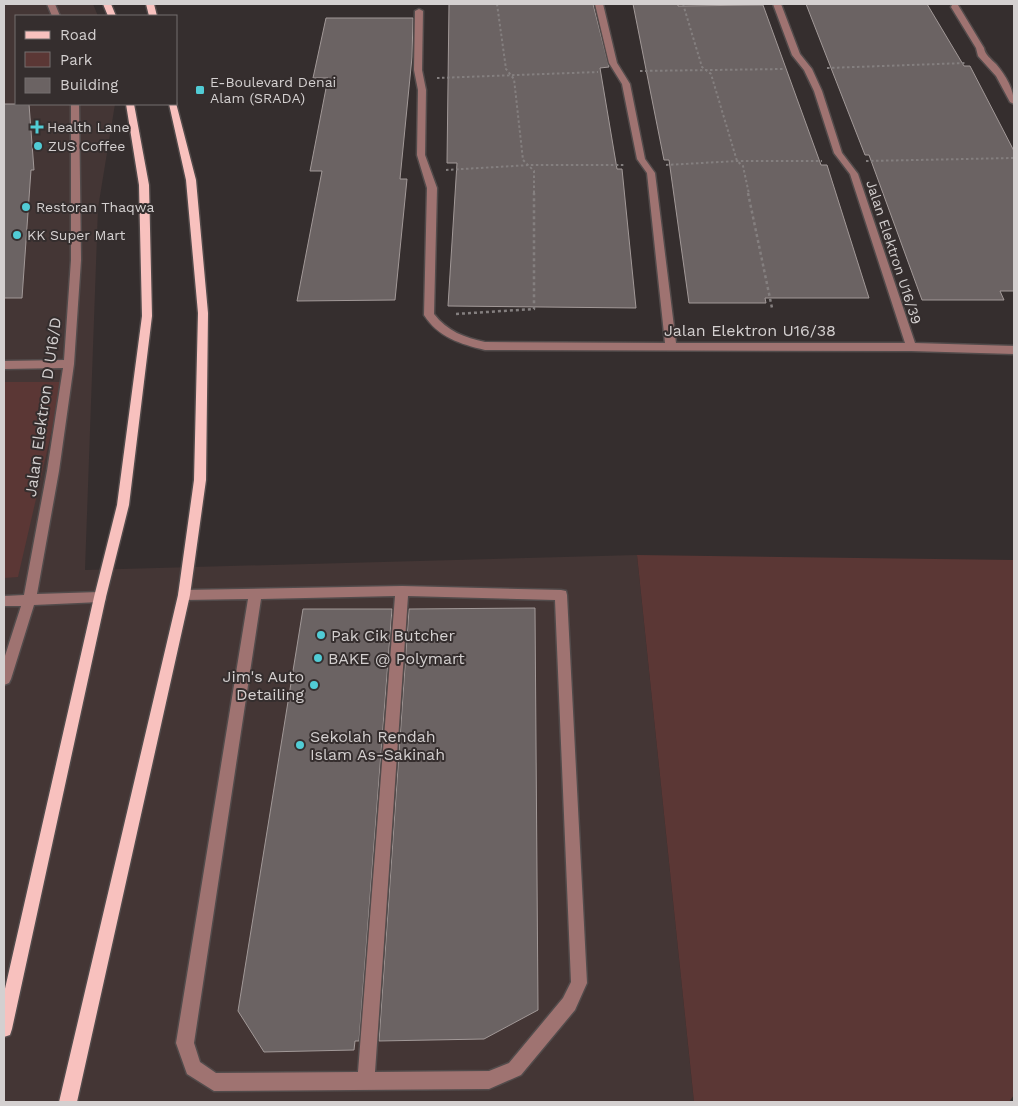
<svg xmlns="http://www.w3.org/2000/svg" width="1018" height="1106" viewBox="0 0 1018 1106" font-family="'Work Sans',sans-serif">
	<rect width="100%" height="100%" fill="#352e2e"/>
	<path fill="#443635" d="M 4,4 L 93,4 L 98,16 L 16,16 L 16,104 L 115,104 L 98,208 L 85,570 L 637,555 L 694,1102 L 4,1102 Z"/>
	<path fill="#5b3735" d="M 4,382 L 63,382 L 18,577 L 4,578 Z
		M 637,555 L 1014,560 L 1014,1095 L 1009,1102 L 694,1102 Z"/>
	<path fill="#6b6363" stroke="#a29998" d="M 449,4 L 593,4 L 609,67 L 600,68 L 617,169 L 622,169 L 636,308 L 448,306 L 457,163 L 447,163 Z
		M 633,4 L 678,4 L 678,6 L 763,5 L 821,165 L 827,165 L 869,298 L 765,298 L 766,303 L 689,303 L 669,160 L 664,160 Z
		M 806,4 L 927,4 L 964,66 L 970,66 L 1014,151 L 1014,291 L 1000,291 L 1004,300 L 922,300 L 869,155 L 865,155 Z
		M 326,18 L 413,18 L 412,57 L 400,179 L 407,179 L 395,300 L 297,301 L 322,171 L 310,171 L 328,78 L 313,78 Z
		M 4,104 L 29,104 L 34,170 L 31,170 L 22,298 L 4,298 Z
		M 535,608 L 538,1010 L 484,1039 L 379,1041 L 409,609 Z
		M 303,609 L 392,609 L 359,1041 L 355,1041 L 354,1050 L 264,1052 L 238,1011 Z"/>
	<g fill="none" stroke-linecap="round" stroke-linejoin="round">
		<g stroke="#524b4b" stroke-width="3">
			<path id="minor" d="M 47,4 L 55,4 L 60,16 L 52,16 Z
				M 595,4 L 603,4 L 617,63 L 630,84 L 645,159 L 655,173 L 676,343 L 905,343 L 850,174 L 834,153 L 814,91 L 804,70 L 792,55 L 773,4 L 781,4 L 800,54 L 812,69 L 822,91 L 842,153 L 858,174 L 915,343 L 1014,346 L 1014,354 L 911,351 L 485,350 C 460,344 438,337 424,315 L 427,188 L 417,155 L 418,90 L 414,70 L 415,11 L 419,9 L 423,11 L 422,70 L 426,90 L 425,155 L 437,188 L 434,314 C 447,331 465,338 485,342 L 665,343 L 647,173 L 637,159 L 622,84 L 609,63 Z
				M 952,5 L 958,5 L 984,48 C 985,55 991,59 996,64 C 1006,76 1014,89 1014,104 L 1010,102 L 996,76 L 978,56 L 976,48 L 951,7 Z
				M 71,104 L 79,104 L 81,260 L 74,364 L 59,471 L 37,594 L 100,592 L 105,593 L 106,597 L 105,601 L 100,602 L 34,605 L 11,679 L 9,683 L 4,685 L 4,659 L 21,606 L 4,606 L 4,596 L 24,595 L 47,471 L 63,368 L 4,369 L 4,361 L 64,360 L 71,260 Z
				M 402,586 L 561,590 L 566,591 L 567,595 L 587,983 L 575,1010 L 521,1075 L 489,1089 L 214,1091 L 187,1074 L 176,1043 L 248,599 L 184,600 L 179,599 L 178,595 L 179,591 L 184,590 ZM 395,596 L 358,1072 L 216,1073 L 200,1062 L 194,1043 L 261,599 ZM 408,596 L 555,600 L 571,982 L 563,998 L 509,1063 L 489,1071 L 375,1072 Z"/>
		</g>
		<g stroke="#524b4b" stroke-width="3">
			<path id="major" d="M 103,4 L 111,4 L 116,16 L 108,16 Z
				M 146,4 L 154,4 L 157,16 L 149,16 Z
				M 176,103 L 196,180 L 208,313 L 206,480 L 190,595 L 77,1102 L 59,1102 L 178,595 L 194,480 L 198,313 L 186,180 L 169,104 Z
				M 126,104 L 134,104 L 149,185 L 152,316 L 129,505 L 106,597 L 12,1029 L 10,1035 L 4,1037 L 4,993 L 94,597 L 117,505 L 142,316 L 139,185 Z"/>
		</g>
		<path stroke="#847f7f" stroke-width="2" stroke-dasharray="2.5 2.5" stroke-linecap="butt" d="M 497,4 L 506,69 L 514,79 L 523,160 L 534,171 L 534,194
			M 683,4 L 702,67 L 711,74 L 737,161 L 743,166 L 749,194
			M 827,68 L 966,63
			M 640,71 L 783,69
			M 437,78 L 598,72
			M 866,161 L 1014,158
			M 666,165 L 737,161 L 822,161
			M 446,170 L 530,165 L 625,165"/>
		<path stroke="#847f7f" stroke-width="2.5" stroke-dasharray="3 3" stroke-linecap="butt" d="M 748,193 L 772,308
			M 456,314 L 534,309 L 534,193"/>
		<use href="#minor" fill="#9f7371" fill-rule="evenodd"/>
		<use href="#major" fill="#f8c1be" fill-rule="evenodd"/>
	</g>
	<g fill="#51ccd5" stroke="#352e2e" stroke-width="2">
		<rect x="195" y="85" width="10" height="10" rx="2.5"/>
		<path d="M34.5 119.5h5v5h5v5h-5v5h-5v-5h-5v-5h5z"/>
		<circle cx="38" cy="146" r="5"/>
		<circle cx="26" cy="207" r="5"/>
		<circle cx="17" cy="235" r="5"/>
		<circle cx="321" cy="635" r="5"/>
		<circle cx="318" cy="658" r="5"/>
		<circle cx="314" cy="685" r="5"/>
		<circle cx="300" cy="745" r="5"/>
	</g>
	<g text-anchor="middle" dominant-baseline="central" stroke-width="4" stroke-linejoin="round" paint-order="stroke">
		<g font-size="14" fill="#d4d0d0" stroke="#352e2e" text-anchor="start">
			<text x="210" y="82">E-Boulevard Denai<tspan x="210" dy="16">Alam (SRADA)</tspan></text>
			<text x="47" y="127">Health Lane</text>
			<text x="48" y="146">ZUS Coffee</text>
			<text x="36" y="207">Restoran Thaqwa</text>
			<text x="27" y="235">KK Super Mart</text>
		</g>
		<g font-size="14" fill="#d4d0d0" stroke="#352e2e">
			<text transform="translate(894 252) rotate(72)">Jalan Elektron U16/39</text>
		</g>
		<g font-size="16" fill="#d4d0d0" stroke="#352e2e">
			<text x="750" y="330">Jalan Elektron U16/38</text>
			<text transform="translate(43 407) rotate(-82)">Jalan Elektron D U16/D</text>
		</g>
		<g font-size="16" fill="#d4d0d0" stroke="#352e2e" text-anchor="start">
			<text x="331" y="635">Pak Cik Butcher</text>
			<text x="328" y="658">BAKE @ Polymart</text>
			<text x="304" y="676" text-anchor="end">Jim's Auto<tspan x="304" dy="18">Detailing</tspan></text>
			<text x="310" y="736">Sekolah Rendah<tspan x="310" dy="18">Islam As-Sakinah</tspan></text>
		</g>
	</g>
	<rect width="1018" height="1106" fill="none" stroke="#d4d0d0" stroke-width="10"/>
	<rect x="15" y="15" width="162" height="90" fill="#352e2e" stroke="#756f6f"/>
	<rect x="25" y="31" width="25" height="8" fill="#f8c1be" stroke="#756f6f"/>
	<text x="60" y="40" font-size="15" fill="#d4d0d0">Road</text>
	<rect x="25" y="52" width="25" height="15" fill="#5b3735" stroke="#756f6f"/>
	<text x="60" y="65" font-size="15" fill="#d4d0d0">Park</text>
	<rect x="25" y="78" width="25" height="15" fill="#6b6363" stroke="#756f6f"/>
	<text x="60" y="90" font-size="15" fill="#d4d0d0">Building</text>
</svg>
